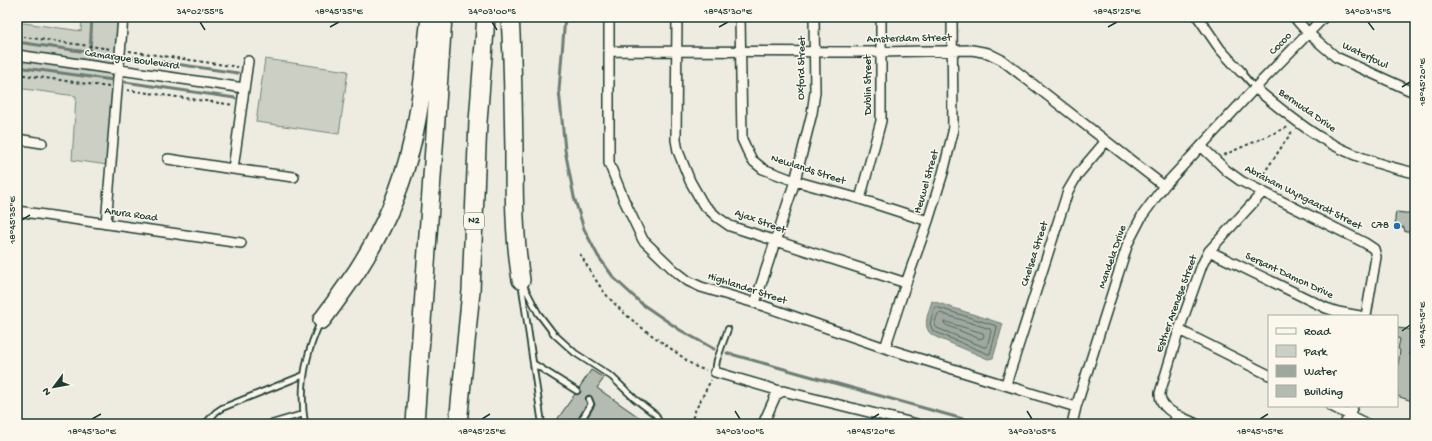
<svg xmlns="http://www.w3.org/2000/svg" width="1432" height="441" viewBox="0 0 1432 441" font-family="'Gochi Hand',sans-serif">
	<rect width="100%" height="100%" fill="#eeece1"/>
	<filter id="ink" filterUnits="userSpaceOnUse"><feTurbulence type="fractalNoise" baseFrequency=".025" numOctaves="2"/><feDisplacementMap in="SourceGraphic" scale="8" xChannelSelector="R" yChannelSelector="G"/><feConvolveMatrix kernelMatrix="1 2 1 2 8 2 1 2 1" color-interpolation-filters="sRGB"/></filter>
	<g filter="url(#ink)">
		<path fill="#cbcfc4" stroke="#75867c" d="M 82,17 L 120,17 L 117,64 L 17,50 L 17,22 L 81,31 Z
			M 265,59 L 348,71 L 339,134 L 256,122 Z
			M 17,60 L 115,74 L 108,165 L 72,160 L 76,96 L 17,88 Z"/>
		<path fill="#9fa89f" stroke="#6c7d74" d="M 932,301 L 1003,324 L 993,358 L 988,359 L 936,337 C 920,330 928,314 932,301 Z"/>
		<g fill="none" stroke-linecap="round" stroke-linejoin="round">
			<path stroke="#52685f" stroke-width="1" d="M 936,307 L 997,326 L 997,328 L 990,354 L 988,354 L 933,331 L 930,324 L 934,308 Z
				M 940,313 L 990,329 L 991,331 L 987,347 L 984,347 L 937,328 C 933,324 936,319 938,314 Z
				M 946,322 L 983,333 L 984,335 L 983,338 L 980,339 L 946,325 L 944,323 Z"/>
			<path stroke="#6c7d74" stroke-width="3" d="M 565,17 L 559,90 L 565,150 L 574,197 L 584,229 L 598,256 L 614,278 L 642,304 L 680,330 L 714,349
				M 17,42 L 115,56
				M 90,52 L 92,17
				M 127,57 L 238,73
				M 17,67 L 113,80
				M 125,82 L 235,98
				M 727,353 L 981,424"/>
		</g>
		<path fill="#b4bbb0" stroke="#1f3d34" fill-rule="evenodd" d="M 1396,212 L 1415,214 L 1415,232 L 1405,232 L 1404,227 L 1396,228 L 1395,218 Z
			M 1397,328 L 1415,330 L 1409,354 L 1415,354 L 1415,402 L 1397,396 L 1397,372 L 1400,350 L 1398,349 L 1400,339 L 1397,338 Z
			M 591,370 L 604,378 L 597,388 L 649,424 L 554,424 L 575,394 L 580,393 L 581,391 L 579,388 ZM 588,395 L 592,397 L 595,405 L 585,421 L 582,423 L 579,421 L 578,419 L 587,404 L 585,399 Z"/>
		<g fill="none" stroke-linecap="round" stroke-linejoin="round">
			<g stroke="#1f3d34" stroke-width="8">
				<path id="service" d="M 1241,72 L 1255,88
					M 522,282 L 538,313 L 554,334 L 575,353 L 612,377 L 635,399 L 656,415 L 660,424
					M 522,288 L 542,424
					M 534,364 L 577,391
					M 715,372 L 717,360 L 728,329
					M 582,419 L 591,404 L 589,399
					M 205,424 L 216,412 L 222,408 L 304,375
					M 269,424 L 303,414
					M 305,424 C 299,389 305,355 320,323"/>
			</g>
			<g stroke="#1f3d34" stroke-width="12">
				<path id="minor" d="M 609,17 L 609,163 L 624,200 L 643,240 L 674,270 L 688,281 L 701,287 L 755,303 L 885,348 L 1076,407
					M 677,17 L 676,140 L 678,151 L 690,181 L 703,204 L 717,217 L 730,226 L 906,283
					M 740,17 L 742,139 L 747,150 L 752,160 L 763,169 L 795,181 L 860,199 L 928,221
					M 1198,17 L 1220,49 L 1241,72
					M 1294,17 L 1308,33 L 1336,57 L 1409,90 L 1415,91
					M 609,51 L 881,52 L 972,50 L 988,53 L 1002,60 L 1164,186
					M 17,55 L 244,88
					M 1255,88 C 1277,106 1299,125 1323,139 C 1351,156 1383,166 1415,173
					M 17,139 L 42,143
					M 1201,146 L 1227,171 L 1241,181 L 1365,243 L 1374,249 L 1376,257 L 1366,316
					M 168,159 L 233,169 L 248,61
					M 233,169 L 294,177
					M 860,199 L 881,121 L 881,17
					M 17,211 L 241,243
					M 106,224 L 123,17
					M 1209,251 L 1326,308 L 1338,312 L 1360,316
					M 755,303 L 795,181 L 812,113 L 815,92 L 814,17
					M 1179,330 L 1269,375
					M 885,348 L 906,283 L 928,221 L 943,173 L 953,132 L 952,17
					M 715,372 L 780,391
					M 1006,384 L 1068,191 L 1078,174 L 1106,141
					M 1331,406 L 1367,424
					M 763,424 L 776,395 L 783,391 L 917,424
					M 1072,424 L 1076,407 L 1128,243 L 1142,216 L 1164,186 L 1255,88 L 1324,17
					M 1173,424 L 1178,415
					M 1196,424 C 1183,417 1159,411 1160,393 L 1179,330 L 1202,265 L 1209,251 L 1262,193
					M 1345,424 L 1353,406"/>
			</g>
			<g stroke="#1f3d34" stroke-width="20">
				<path id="motorway" d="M 510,17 C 513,61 513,105 514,149 C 514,193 514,237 521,280
					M 322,320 C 334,304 346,287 357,271 C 382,232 402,188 412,143 C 422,102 425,59 430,17
					M 415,424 L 443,17
					M 458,424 L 471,291 L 478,122 L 486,17"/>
			</g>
			<path stroke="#1f3d34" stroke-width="2" stroke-dasharray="3 3" stroke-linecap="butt" d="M 17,36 L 111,49
				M 129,51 L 238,67
				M 17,74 L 109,87
				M 127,90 L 234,105
				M 1224,155 L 1288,127
				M 1260,179 L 1293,130
				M 580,254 C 590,270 599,288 613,302 C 635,326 665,343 690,363 L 698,368 L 706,370
				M 691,424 L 694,413 L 711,380"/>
			<use href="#service" stroke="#fbf7ec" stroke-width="4.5"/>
			<use href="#minor" stroke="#fbf7ec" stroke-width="9"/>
			<use href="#motorway" stroke="#fbf7ec" stroke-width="17"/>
		</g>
	</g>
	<path fill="none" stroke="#1f3d34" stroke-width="1.5" d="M 200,22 L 205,30M 492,22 L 497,30M 1368,22 L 1374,30M 330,27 L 339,22M 719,27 L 728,22M 1108,27 L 1117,22M 1402,87 L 1410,82M 22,220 L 30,215M 1402,331 L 1410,325M 735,411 L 740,419M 1027,411 L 1032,419M 92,419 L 101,414M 482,419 L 490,414M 871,419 L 879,414M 1260,419 L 1268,414"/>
	<circle fill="#1f6fb2" stroke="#fbf7ec" stroke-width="1.5" cx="1397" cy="226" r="4"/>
	<g text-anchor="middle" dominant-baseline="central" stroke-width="3" stroke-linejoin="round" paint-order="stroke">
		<rect fill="#fbf7ec" stroke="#61756b" stroke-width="1" x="464" y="213" width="20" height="16" rx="3"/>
		<g font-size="10" font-weight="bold" fill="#1f3d34">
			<text x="474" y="221">N2</text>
		</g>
		<g font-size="11" fill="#1f3d34" stroke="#fbf7ec">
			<text transform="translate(909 39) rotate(-1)">Amsterdam Street</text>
			<text transform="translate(1281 44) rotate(-46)">Cocoo</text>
			<text transform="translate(1365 56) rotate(26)">Waterfowl</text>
			<text transform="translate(132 60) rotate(8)">Camargue Boulevard</text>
			<text transform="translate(802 68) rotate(-89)">Oxford Street</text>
			<text transform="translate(869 85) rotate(-90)">Dublin Street</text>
			<text transform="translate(1307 111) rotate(35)">Bermuda Drive</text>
			<text transform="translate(808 170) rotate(18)">Newlands Street</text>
			<text transform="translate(927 182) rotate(-74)">Heuwel Street</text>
			<text transform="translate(1303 198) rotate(27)">Abraham Wyngaardt Street</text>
			<text transform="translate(131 215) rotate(8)">Anura Road</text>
			<text transform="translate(760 222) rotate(20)">Ajax Street</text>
			<text transform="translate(1035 254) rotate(-72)">Chelsea Street</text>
			<text transform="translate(1113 257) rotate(-71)">Mandela Drive</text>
			<text transform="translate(1289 276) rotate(25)">Sersant Damon Drive</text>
			<text transform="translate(747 289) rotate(18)">Highlander Street</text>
			<text transform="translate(1177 304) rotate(-70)">Esther Arendse Street</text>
		</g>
		<g font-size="11" fill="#1f3d34" stroke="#fbf7ec" text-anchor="end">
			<text x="1389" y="226">C78</text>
		</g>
	</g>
	<rect width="1432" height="441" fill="none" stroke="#fbf7ec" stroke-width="44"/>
	<rect x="1268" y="315" width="130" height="92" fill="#fbf7ec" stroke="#a3ada2"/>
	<rect x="1276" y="328" width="20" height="6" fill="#fbf7ec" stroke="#a3ada2"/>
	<text x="1304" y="335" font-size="12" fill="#1f3d34">Road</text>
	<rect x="1276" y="345" width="20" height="12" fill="#cbcfc4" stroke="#a3ada2"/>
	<text x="1304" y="355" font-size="12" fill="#1f3d34">Park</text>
	<rect x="1276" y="365" width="20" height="12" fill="#9fa89f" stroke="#a3ada2"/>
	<text x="1304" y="375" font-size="12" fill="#1f3d34">Water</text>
	<rect x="1276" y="385" width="20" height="12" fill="#b4bbb0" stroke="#a3ada2"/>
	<text x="1304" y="395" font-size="12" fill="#1f3d34">Building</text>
	<g transform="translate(54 387) rotate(238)" stroke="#fbf7ec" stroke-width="3" paint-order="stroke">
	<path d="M0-3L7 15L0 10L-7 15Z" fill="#1f3d34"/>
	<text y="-6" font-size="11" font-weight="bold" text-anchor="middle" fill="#1f3d34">N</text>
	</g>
	<rect x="22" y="22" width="1388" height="397" fill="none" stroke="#1f3d34" stroke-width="1.5"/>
	<g font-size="10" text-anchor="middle" fill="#1f3d34">
		<text x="200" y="14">34°02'55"S</text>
		<text x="339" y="14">18°45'35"E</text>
		<text x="492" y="14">34°03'00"S</text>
		<text x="728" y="14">18°45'30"E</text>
		<text x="1117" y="14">18°45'25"E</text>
		<text x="1368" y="14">34°03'15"S</text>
		<text transform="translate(1421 82) rotate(-90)" y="4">18°45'20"E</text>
		<text transform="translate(11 220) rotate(-90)" y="4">18°45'35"E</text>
		<text transform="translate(1421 325) rotate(-90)" y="4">18°45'15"E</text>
		<text x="92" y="434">18°45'30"E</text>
		<text x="482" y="434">18°45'25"E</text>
		<text x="740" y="434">34°03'00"S</text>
		<text x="871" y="434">18°45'20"E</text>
		<text x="1032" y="434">34°03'05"S</text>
		<text x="1260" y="434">18°45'15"E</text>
	</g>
</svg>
